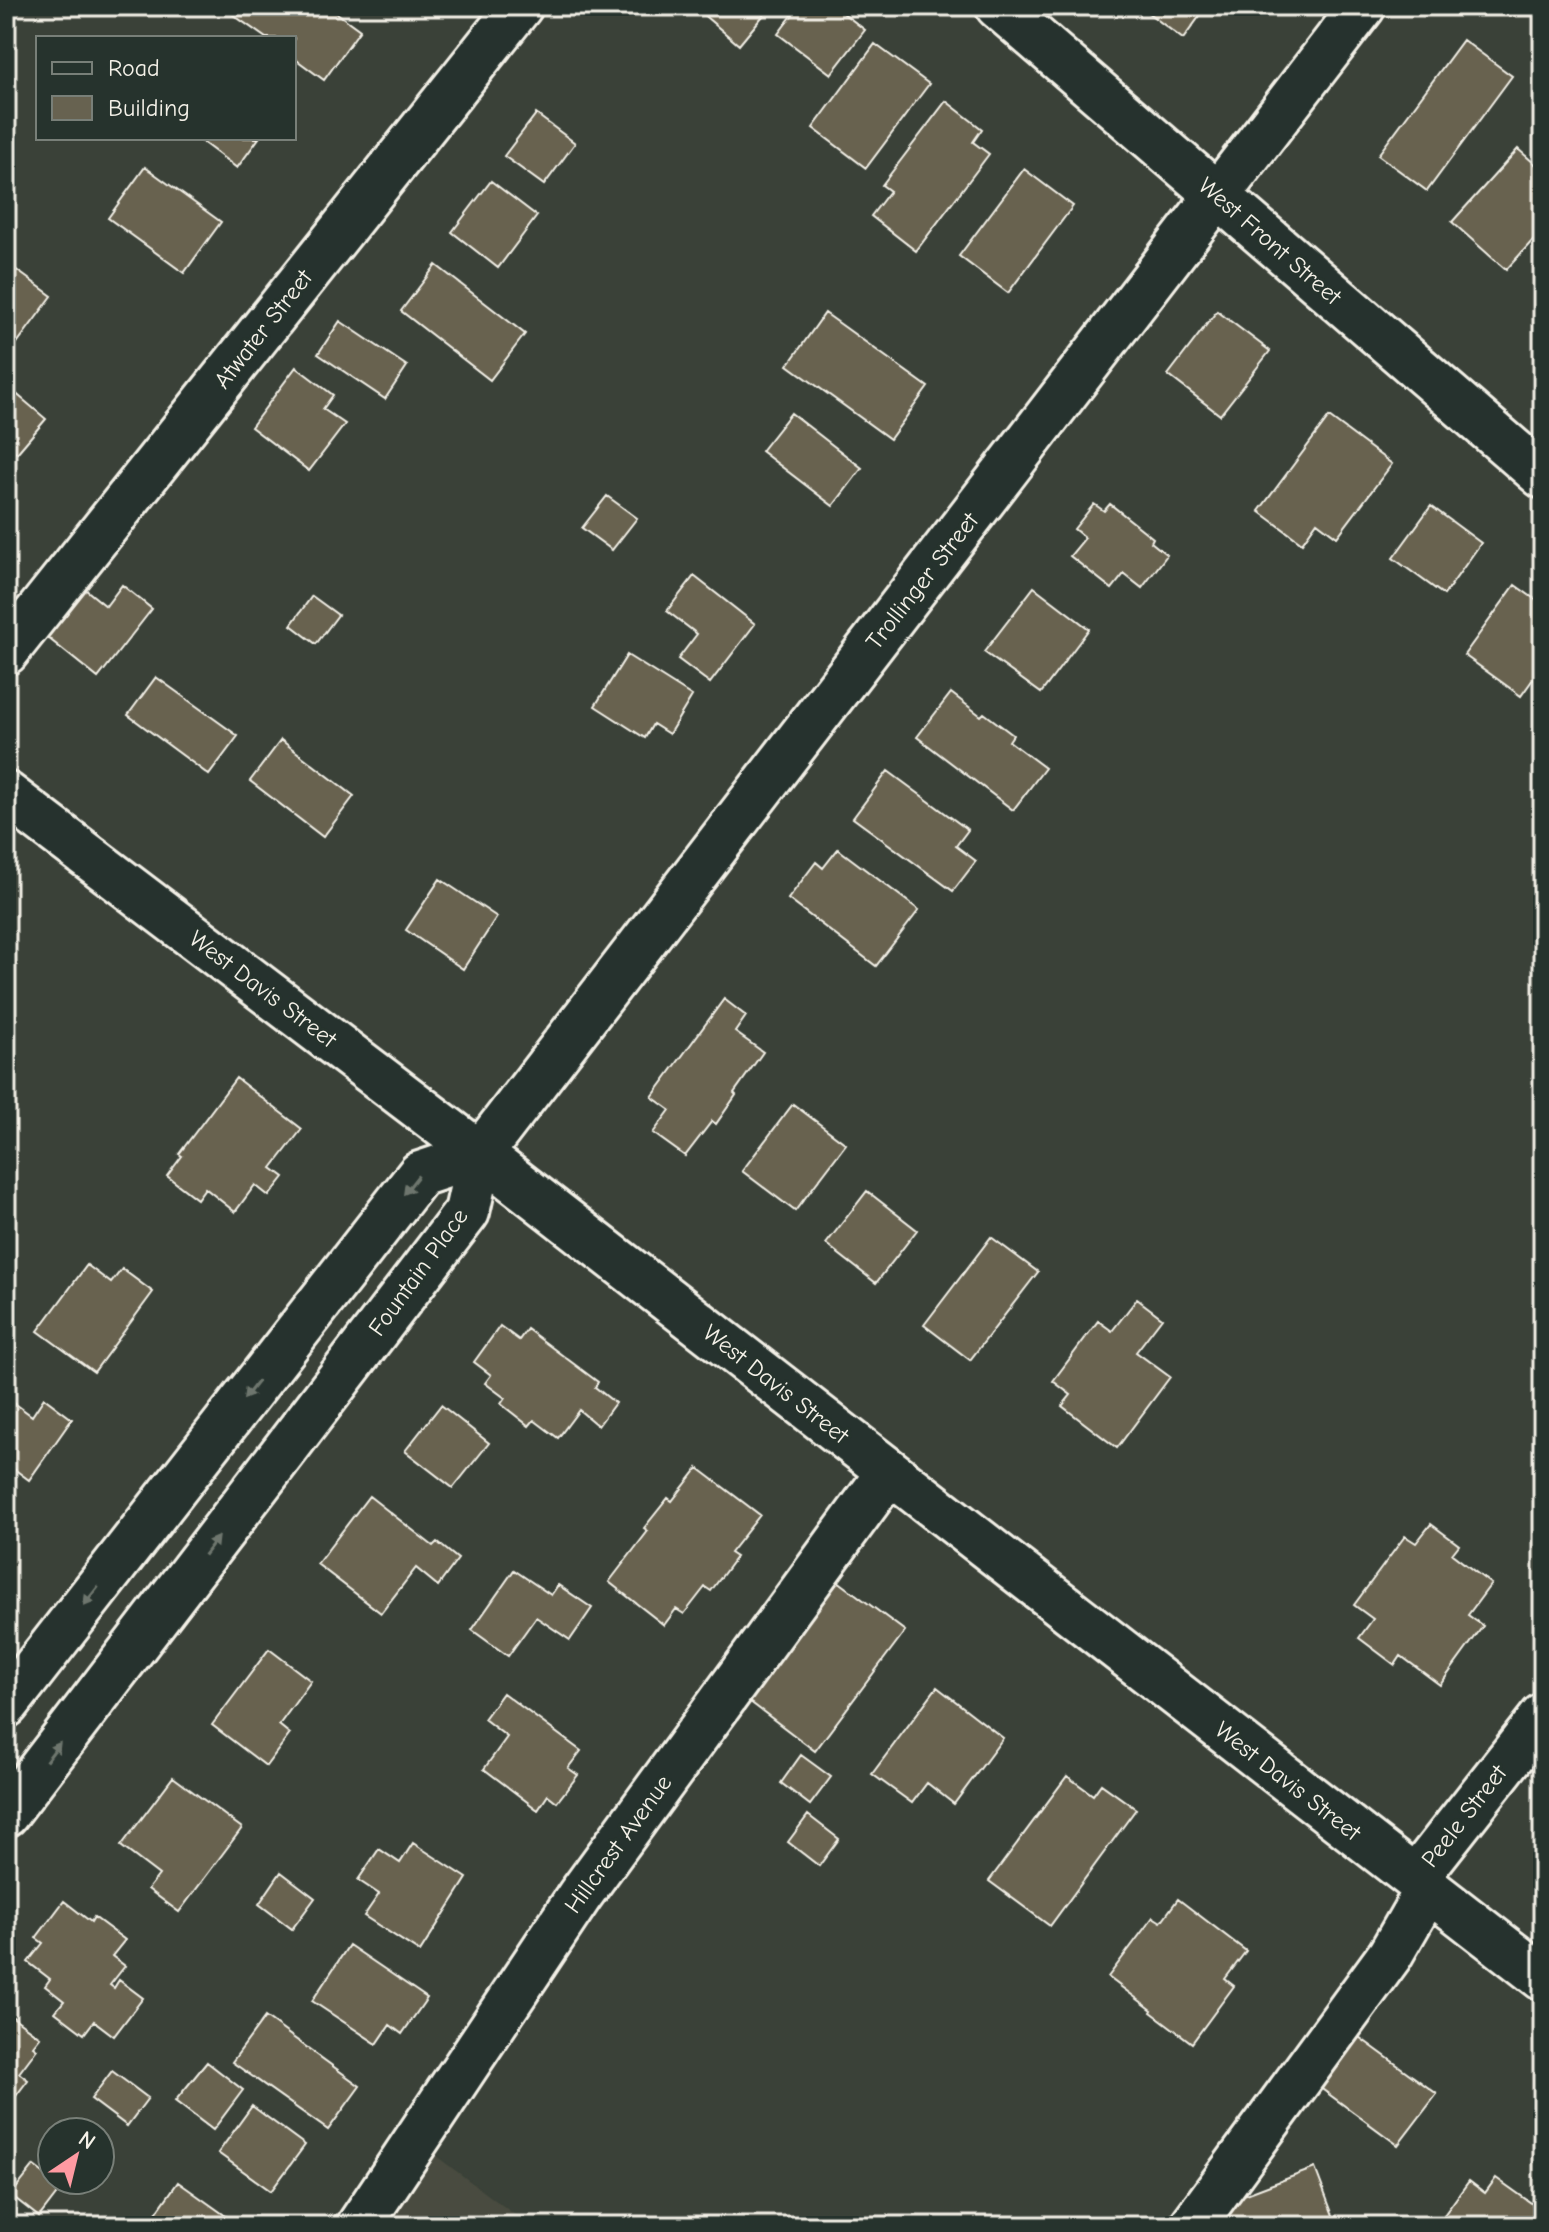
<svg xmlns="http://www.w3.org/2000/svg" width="1549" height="2232" viewBox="0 0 1549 2232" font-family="'Comic Neue',sans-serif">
	<rect width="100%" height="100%" fill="#3a4138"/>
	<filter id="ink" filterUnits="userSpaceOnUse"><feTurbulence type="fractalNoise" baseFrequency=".0125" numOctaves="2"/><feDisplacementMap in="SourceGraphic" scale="16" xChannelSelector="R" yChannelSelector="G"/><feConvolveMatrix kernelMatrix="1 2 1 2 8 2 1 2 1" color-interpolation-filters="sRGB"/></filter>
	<g filter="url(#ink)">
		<path fill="#484b3f" d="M 432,2153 L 530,2226 L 386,2226 Z"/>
		<path fill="#676250" stroke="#f4f1e8" stroke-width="2" d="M 233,6 L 327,6 L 360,30 L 324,80 L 294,58 L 294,38 L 266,38 L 229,12 Z
			M 693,6 L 771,6 L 739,45 Z
			M 799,6 L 834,6 L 865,30 L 831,74 L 778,34 Z
			M 1139,6 L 1207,6 L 1183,39 Z
			M 1463,40 L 1512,76 L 1427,191 L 1378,155 Z
			M 875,44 L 929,84 L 866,168 L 813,128 Z
			M 946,101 L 982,129 L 973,142 L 989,154 L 916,251 L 871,216 L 890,191 L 882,185 Z
			M 536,114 L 575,143 L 544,185 L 504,156 Z
			M 197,138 L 259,138 L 237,168 Z
			M 1518,149 L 1543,171 L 1543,229 L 1506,270 L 1452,222 Z
			M 145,167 L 221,222 L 184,273 L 108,218 Z
			M 1024,169 L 1073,206 L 1008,293 L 959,256 Z
			M 491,181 L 537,216 L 498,268 L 452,232 Z
			M 436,265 L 525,334 L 490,380 L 401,311 Z
			M 15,269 L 52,296 L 6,358 L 6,281 Z
			M 1217,311 L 1270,351 L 1220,415 L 1168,375 Z
			M 825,313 L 928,387 L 890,439 L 788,365 Z
			M 340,321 L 407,366 L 385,399 L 318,354 Z
			M 296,367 L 333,395 L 323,409 L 345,424 L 309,471 L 251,427 Z
			M 13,391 L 46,419 L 17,453 L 7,445 L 6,446 L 6,400 Z
			M 791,413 L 862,468 L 833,506 L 761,451 Z
			M 1329,417 L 1392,464 L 1337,537 L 1317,522 L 1302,543 L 1259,511 Z
			M 607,496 L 637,518 L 612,550 L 582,528 Z
			M 1094,504 L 1104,511 L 1110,504 L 1153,538 L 1151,542 L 1167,555 L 1142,588 L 1124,574 L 1112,589 L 1070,556 L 1085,538 L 1074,529 Z
			M 1431,506 L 1481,543 L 1444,595 L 1393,558 Z
			M 694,576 L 755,624 L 710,683 L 678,659 L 697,634 L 667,611 Z
			M 80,585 L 106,606 L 122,585 L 152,609 L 98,678 L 42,633 Z
			M 1515,585 L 1543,605 L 1543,665 L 1521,696 L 1464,655 Z
			M 1034,587 L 1089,629 L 1041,693 L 984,652 Z
			M 312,596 L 338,615 L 316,644 L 291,625 Z
			M 627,655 L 692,696 L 669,734 L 653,724 L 645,738 L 595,706 Z
			M 156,677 L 238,736 L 209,775 L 128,715 Z
			M 951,693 L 981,716 L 984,713 L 1013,735 L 1009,741 L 1045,768 L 1013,810 L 917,737 Z
			M 281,740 L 354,796 L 323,837 L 250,781 Z
			M 888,771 L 968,830 L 956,846 L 976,861 L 953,891 L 853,818 Z
			M 838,849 L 919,910 L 876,966 L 788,899 L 816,862 L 823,868 Z
			M 440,879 L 497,917 L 463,969 L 406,930 Z
			M 724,999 L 746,1016 L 735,1032 L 763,1052 L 734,1093 L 736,1095 L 716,1124 L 712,1121 L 685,1156 L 653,1133 L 670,1110 L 652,1097 Z
			M 236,1078 L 302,1129 L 272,1168 L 284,1177 L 269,1196 L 255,1185 L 235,1212 L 205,1188 L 197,1199 L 167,1176 L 182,1156 L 179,1154 Z
			M 793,1104 L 846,1144 L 795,1211 L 742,1171 Z
			M 867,1191 L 917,1230 L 876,1283 L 826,1244 Z
			M 991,1237 L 1038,1272 L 970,1360 L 924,1325 Z
			M 87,1265 L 111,1283 L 122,1269 L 153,1292 L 94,1372 L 38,1331 Z
			M 1137,1299 L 1162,1318 L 1136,1352 L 1170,1377 L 1117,1448 L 1062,1406 L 1071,1395 L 1053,1381 L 1098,1321 L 1112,1331 Z
			M 500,1326 L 519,1340 L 527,1329 L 598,1382 L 595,1387 L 615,1403 L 598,1426 L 579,1410 L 558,1438 L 534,1420 L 529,1426 L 501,1404 L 505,1398 L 485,1383 L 491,1375 L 474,1362 Z
			M 6,1397 L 32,1416 L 44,1398 L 72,1419 L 29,1480 L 6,1463 Z
			M 441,1405 L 489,1443 L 453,1488 L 405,1451 Z
			M 698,1468 L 760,1515 L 730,1553 L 736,1557 L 711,1591 L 705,1587 L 684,1614 L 676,1609 L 664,1625 L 609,1582 L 648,1531 L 644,1528 L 668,1498 L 672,1501 Z
			M 369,1496 L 433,1546 L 437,1542 L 458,1559 L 438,1586 L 416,1568 L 381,1613 L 317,1564 Z
			M 1431,1524 L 1459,1545 L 1452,1554 L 1491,1584 L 1468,1615 L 1483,1626 L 1440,1685 L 1401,1656 L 1395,1665 L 1359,1638 L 1373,1619 L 1354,1605 L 1405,1536 L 1416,1543 Z
			M 514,1570 L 551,1595 L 558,1585 L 592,1608 L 570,1640 L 536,1617 L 508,1656 L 472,1630 Z
			M 838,1581 L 905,1631 L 815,1751 L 749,1701 Z
			M 269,1649 L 311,1681 L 279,1725 L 290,1734 L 266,1766 L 212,1725 Z
			M 937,1687 L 1003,1738 L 954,1804 L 927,1783 L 912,1803 L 872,1774 Z
			M 503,1693 L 581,1751 L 568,1768 L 578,1775 L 557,1802 L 548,1795 L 538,1810 L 484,1769 L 507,1737 L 484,1719 Z
			M 801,1755 L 831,1777 L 810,1805 L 781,1783 Z
			M 1067,1776 L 1093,1795 L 1101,1784 L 1136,1809 L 1050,1926 L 989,1881 Z
			M 173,1777 L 242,1828 L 179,1912 L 148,1889 L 159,1875 L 121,1846 Z
			M 808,1815 L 839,1839 L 819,1866 L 788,1842 Z
			M 413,1843 L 467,1878 L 420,1952 L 364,1916 L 379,1894 L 358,1880 L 379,1849 L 400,1863 Z
			M 281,1872 L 315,1898 L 292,1929 L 259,1904 Z
			M 1178,1899 L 1246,1951 L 1225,1979 L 1234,1986 L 1192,2043 L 1151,2012 L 1152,2010 L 1108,1977 L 1153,1917 L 1161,1922 Z
			M 64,1901 L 91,1922 L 94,1917 L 125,1940 L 112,1956 L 125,1966 L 110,1985 L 114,1988 L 119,1980 L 143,1998 L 114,2036 L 94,2021 L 84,2034 L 55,2012 L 64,2001 L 45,1986 L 50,1979 L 28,1962 L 43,1943 L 36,1938 Z
			M 349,1945 L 427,1998 L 402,2034 L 390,2025 L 377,2044 L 312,2001 Z
			M 6,2012 L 40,2037 L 33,2046 L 37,2049 L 19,2073 L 28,2080 L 9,2105 L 6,2102 Z
			M 265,2017 L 360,2086 L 328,2130 L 232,2062 Z
			M 1352,2032 L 1437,2094 L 1398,2145 L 1315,2084 Z
			M 207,2062 L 243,2090 L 213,2130 L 175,2101 Z
			M 112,2071 L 148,2098 L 127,2126 L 91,2099 Z
			M 252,2106 L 305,2145 L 271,2191 L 218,2153 Z
			M 34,2166 L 62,2187 L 39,2217 L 11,2195 Z
			M 1315,2168 L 1337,2226 L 1225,2226 L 1217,2205 Z
			M 1496,2178 L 1541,2210 L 1529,2226 L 1436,2226 L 1469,2181 L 1485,2193 Z
			M 178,2182 L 240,2226 L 147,2226 Z"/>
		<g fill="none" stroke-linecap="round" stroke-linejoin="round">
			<g stroke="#f4f1e8" stroke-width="50">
				<path id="minor" d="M 998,6 L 1543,476
					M 6,652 L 520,6
					M 6,794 L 480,1154 L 1543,1978
					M 6,1705 L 420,1174 L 480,1154
					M 6,1814 L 467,1212 L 480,1154 L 1363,6
					M 1415,1879 L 1543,1716
					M 359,2226 L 580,1895 L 889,1472
					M 1192,2226 L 1390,1955 L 1428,1889"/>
			</g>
			<use href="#minor" stroke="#26332d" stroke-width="44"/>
		</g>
		<defs><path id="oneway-solid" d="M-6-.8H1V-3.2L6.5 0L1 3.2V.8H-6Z" transform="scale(2)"/></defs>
		<g fill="#6e766e">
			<use href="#oneway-solid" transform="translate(411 1185) rotate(128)"/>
			<use href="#oneway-solid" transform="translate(251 1390) rotate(128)"/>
			<use href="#oneway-solid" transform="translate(211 1546) rotate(-53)"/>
			<use href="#oneway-solid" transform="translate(91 1596) rotate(128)"/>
			<use href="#oneway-solid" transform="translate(53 1752) rotate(-53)"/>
		</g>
	</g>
	<g text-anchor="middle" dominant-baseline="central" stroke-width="6" stroke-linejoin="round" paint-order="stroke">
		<g font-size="24" fill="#f4f1e8" stroke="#26332d">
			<text transform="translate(1270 241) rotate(41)">West Front Street</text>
			<text transform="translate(263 329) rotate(-52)">Atwater Street</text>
			<text transform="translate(922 581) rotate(-52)">Trollinger Street</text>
			<text transform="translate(263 989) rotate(37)">West Davis Street</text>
			<text transform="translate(418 1272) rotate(-54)">Fountain Place</text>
			<text transform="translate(776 1384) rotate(38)">West Davis Street</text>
			<text transform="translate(1288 1781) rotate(38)">West Davis Street</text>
			<text transform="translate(1464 1816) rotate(-52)">Peele Street</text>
			<text transform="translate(618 1844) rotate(-54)">Hillcrest Avenue</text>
		</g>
	</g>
	<rect width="1549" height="2232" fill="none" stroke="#26332d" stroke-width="32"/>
	<rect x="16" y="16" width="1517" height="2200" fill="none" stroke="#f4f1e8" stroke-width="3" filter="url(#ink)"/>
	<rect x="36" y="36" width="260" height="104" fill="#26332d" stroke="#787f78" stroke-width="2"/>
	<rect x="52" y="62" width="40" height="12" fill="#26332d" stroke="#787f78" stroke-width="2"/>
	<text x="108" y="76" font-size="24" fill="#f4f1e8">Road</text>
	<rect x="52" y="96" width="40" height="24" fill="#676250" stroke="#787f78" stroke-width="2"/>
	<text x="108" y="116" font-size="24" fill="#f4f1e8">Building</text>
	<g transform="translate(76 2156) rotate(35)"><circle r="38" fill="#26332d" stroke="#787f78" stroke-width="2"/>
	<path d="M0-6L14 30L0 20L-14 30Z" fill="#ff9aa2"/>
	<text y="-12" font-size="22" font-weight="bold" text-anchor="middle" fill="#f4f1e8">N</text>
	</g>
</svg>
